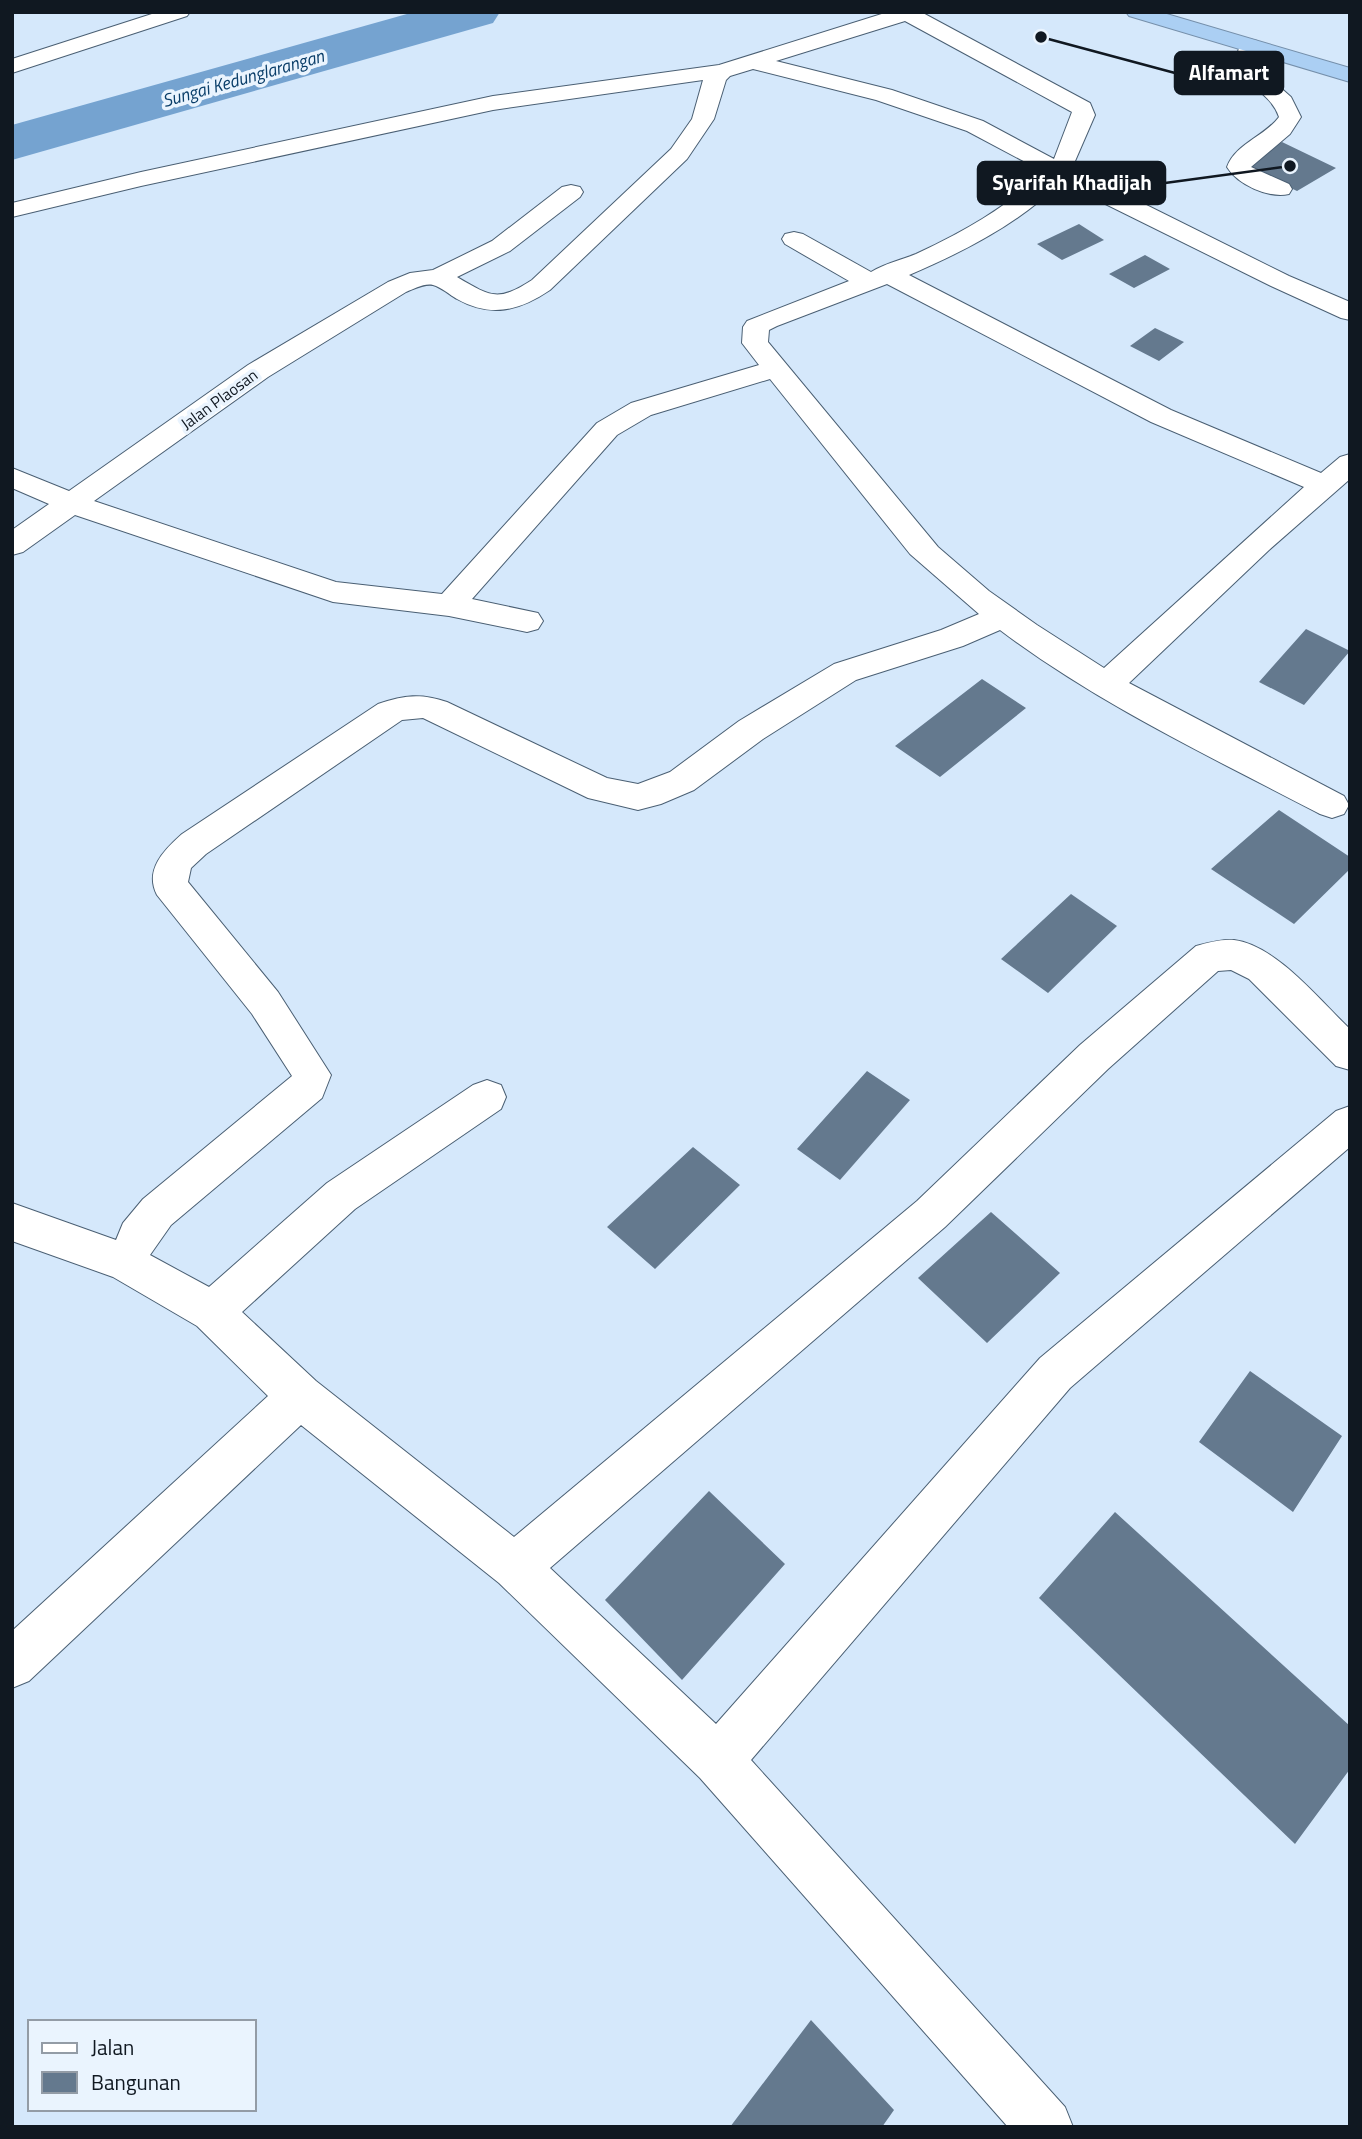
<svg xmlns="http://www.w3.org/2000/svg" width="1362" height="2139" viewBox="0 0 1362 2139" font-family="'Titillium Web',sans-serif">
	<rect width="100%" height="100%" fill="#d5e8fb"/>
	<g fill="none" stroke-linecap="round" stroke-linejoin="round">
		<path fill="#75a3d0" fill-rule="evenodd" d="M 414,12 L 500,12 L 493,23 L 12,160 L 12,125 Z"/>
	</g>
	<path fill="#64798e" d="M 1282,142 L 1336,168 L 1297,191 L 1243,165 Z
		M 1079,224 L 1104,240 L 1062,260 L 1037,244 Z
		M 1145,255 L 1170,269 L 1134,288 L 1109,274 Z
		M 1155,328 L 1184,342 L 1159,361 L 1130,346 Z
		M 1306,629 L 1350,651 L 1304,705 L 1259,682 Z
		M 982,679 L 1026,708 L 940,777 L 895,746 Z
		M 1279,810 L 1350,857 L 1350,869 L 1294,924 L 1211,869 Z
		M 1071,894 L 1117,926 L 1048,993 L 1001,959 Z
		M 867,1071 L 910,1100 L 840,1180 L 797,1149 Z
		M 693,1147 L 740,1185 L 655,1269 L 607,1227 Z
		M 991,1212 L 1060,1273 L 987,1343 L 918,1278 Z
		M 1250,1371 L 1342,1436 L 1293,1512 L 1199,1442 Z
		M 709,1491 L 785,1564 L 682,1680 L 605,1600 Z
		M 1115,1512 L 1350,1726 L 1350,1769 L 1295,1844 L 1039,1598 Z
		M 811,2020 L 894,2110 L 882,2127 L 730,2127 Z"/>
	<g fill="none" stroke-linecap="round" stroke-linejoin="round">
		<g stroke="#4a5f73" stroke-width="2">
			<path id="street" d="M 158,12 L 190,12 L 187,16 L 12,73 L 12,59 Z
				M 888,12 L 921,12 L 1090,103 L 1095,115 L 1072,168 L 1289,276 L 1350,302 L 1350,320 L 1341,318 L 1271,286 L 1061,182 C 1018,224 965,251 909,275 L 1171,410 L 1321,473 L 1340,457 L 1350,454 L 1350,479 L 1269,550 L 1129,683 L 1344,796 L 1349,805 L 1344,814 L 1332,818 L 1320,814 C 1211,757 1098,704 1000,630 L 963,646 L 856,680 L 763,739 L 694,790 L 661,804 L 638,810 L 588,798 L 423,718 L 402,720 L 206,854 L 191,868 L 188,882 L 278,992 L 331,1075 L 322,1098 L 171,1225 L 150,1255 L 209,1287 L 327,1183 L 473,1085 L 487,1080 L 501,1085 L 506,1097 L 501,1109 L 355,1209 L 242,1312 L 316,1381 L 514,1537 L 917,1201 L 1080,1045 L 1196,946 C 1207,943 1221,939 1234,940 C 1276,945 1320,1001 1350,1029 L 1350,1070 L 1336,1066 L 1249,979 L 1231,970 L 1218,971 L 1108,1069 L 945,1227 L 550,1568 L 716,1724 L 1040,1358 L 1336,1111 L 1350,1106 L 1350,1147 L 1070,1388 L 751,1760 L 1065,2107 L 1073,2127 L 1008,2127 L 700,1778 L 499,1583 L 301,1425 L 29,1681 L 12,1688 L 12,1631 L 268,1396 L 197,1326 L 113,1277 L 12,1241 L 12,1203 L 116,1240 L 123,1223 L 143,1199 L 292,1076 L 252,1014 L 157,895 C 144,870 164,850 182,834 L 378,704 C 404,695 421,693 447,702 L 607,778 L 638,784 L 670,772 L 739,721 L 834,664 L 941,630 L 979,614 L 910,554 L 770,379 L 651,415 L 617,435 L 472,599 L 538,613 L 543,621 L 538,629 L 527,632 L 449,616 L 333,602 L 75,515 L 23,552 L 12,555 L 12,530 L 49,504 L 12,488 L 12,468 L 69,491 L 248,365 L 388,282 L 410,273 L 433,270 L 492,241 L 562,187 L 571,185 L 580,187 L 583,192 L 580,197 L 510,251 L 457,277 C 491,297 498,302 532,280 L 671,149 L 692,119 L 703,80 L 493,110 L 141,186 L 12,217 L 12,203 L 141,172 L 493,96 L 719,65 ZM 905,21 L 1072,112 L 1054,159 L 983,121 L 892,90 L 776,61 ZM 753,69 L 876,100 L 967,131 L 1044,172 C 1006,208 963,232 916,254 C 901,260 884,264 871,272 L 803,234 L 794,232 L 785,234 L 782,239 L 785,244 L 849,281 L 747,321 L 743,327 L 742,343 L 759,365 L 631,403 L 597,423 L 442,594 L 336,582 L 94,501 L 268,377 L 406,292 C 414,289 424,283 433,285 C 441,287 450,295 457,299 C 491,318 519,311 550,290 L 687,159 L 714,119 L 726,80 L 730,76 ZM 887,284 L 1151,422 L 1304,487 L 1104,668 L 1037,625 L 989,591 L 938,547 L 768,342 L 769,330 L 777,326 Z
				M 1249,39 L 1257,41 L 1260,46 L 1256,66 L 1291,97 L 1301,117 L 1290,134 L 1251,167 L 1289,184 L 1292,189 L 1289,194 C 1269,199 1237,184 1227,167 C 1235,144 1265,136 1279,117 C 1272,95 1247,85 1234,66 L 1241,41 Z"/>
		</g>
		<g stroke="#758faa" stroke-width="2">
			<path id="highway" d="M 1126,12 L 1160,12 L 1350,68 L 1350,82 L 1129,16 Z"/>
		</g>
		<use href="#street" fill="#fff" fill-rule="evenodd"/>
		<use href="#highway" fill="#abcff3" fill-rule="evenodd"/>
	</g>
	<g text-anchor="middle" dominant-baseline="central" stroke-width="7" stroke-linejoin="round" paint-order="stroke">
		<g font-size="16" fill="#101821" stroke="#eaf4fe">
			<text transform="translate(219 399) rotate(-36)">Jalan Plaosan</text>
		</g>
		<g font-size="18" font-style="italic" fill="#0a3e69" stroke="#eaf4fe">
			<text transform="translate(243 78) rotate(-16)">Sungai Kedunglarangan</text>
		</g>
	</g>
	<path fill="none" stroke="#101821" stroke-width="2.5" d="M1041 37L1175 73M1290 166L1165 183"/>
	<g fill="#101821" stroke="#eaf4fe" stroke-width="2.5">
		<circle cx="1041" cy="37" r="7"/>
		<circle cx="1290" cy="166" r="7"/>
	</g>
	<g fill="#101821" stroke="#101821" stroke-width="2.5">
		<rect x="1175" y="52" width="108" height="42" rx="7"/>
		<rect x="978" y="162" width="187" height="42" rx="7"/>
	</g>
	<g font-size="21" text-anchor="middle" font-weight="bold" fill="#fff">
		<text x="1229" y="80">Alfamart</text>
		<text x="1072" y="190">Syarifah Khadijah</text>
	</g>
	<rect width="1362" height="2139" fill="none" stroke="#101821" stroke-width="28"/>
	<rect x="28" y="2020" width="228" height="91" fill="#eaf4fe" stroke="#939ca6" stroke-width="2"/>
	<rect x="42" y="2043" width="35" height="10" fill="#ffffff" stroke="#939ca6" stroke-width="2"/>
	<text x="91" y="2055" font-size="21" fill="#101821">Jalan</text>
	<rect x="42" y="2072" width="35" height="21" fill="#64798e" stroke="#939ca6" stroke-width="2"/>
	<text x="91" y="2090" font-size="21" fill="#101821">Bangunan</text>
</svg>
